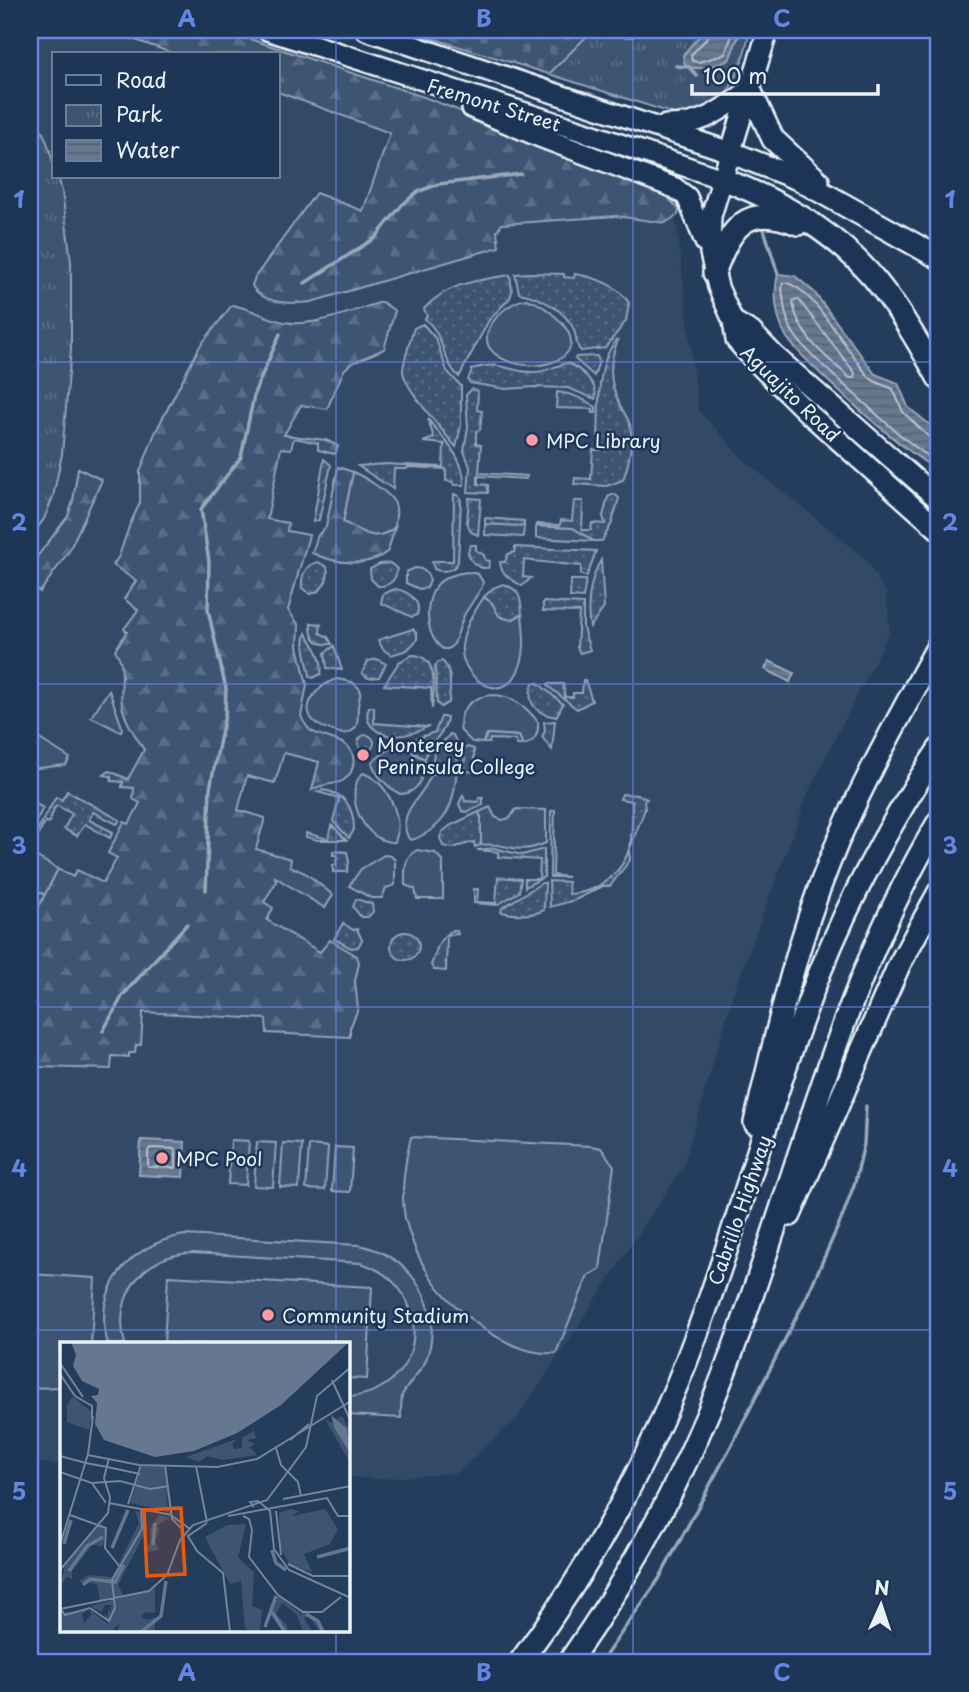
<svg xmlns="http://www.w3.org/2000/svg" width="969" height="1692" viewBox="0 0 969 1692" font-family="'Playpen Sans',sans-serif">
	<defs>
		<pattern id="forest-firs" width="22" height="20" patternUnits="userSpaceOnUse" patternTransform="scale(1.75)"><rect width="22" height="20" fill="#3e5472"/><path d="M5 1l3.5 6h-7zM16 11l3.5 6h-7z" fill="#5a6d87"/></pattern>
		<pattern id="cemetery-stones" width="16" height="16" patternUnits="userSpaceOnUse" patternTransform="scale(1.75)"><rect width="16" height="16" fill="#3e5472"/><path d="M2 7V4a2 2 0 0 1 4 0v3zM10 15v-3a2 2 0 0 1 4 0v3z" fill="#5a6d87"/></pattern>
		<pattern id="park-tufts" width="24" height="20" patternUnits="userSpaceOnUse" patternTransform="scale(1.75)"><rect width="24" height="20" fill="#3e5472"/><path d="M3 7l-1-3M5 7V3M7 7l1-3M15 17l-1-3M17 17v-4M19 17l1-3" fill="none" stroke="#5a6d87"/></pattern>
		<pattern id="garden-dots" width="8" height="8" patternUnits="userSpaceOnUse" patternTransform="scale(1.75)"><rect width="8" height="8" fill="#3e5472"/><path d="M2 2h.1M6 6h.1" fill="none" stroke="#5a6d87" stroke-width="1.8" stroke-linecap="round"/></pattern>
		<pattern id="water-rules" width="6" height="5" patternUnits="userSpaceOnUse" patternTransform="scale(1.75)"><rect width="6" height="5" fill="#657890"/><path d="M0 2.5h6" fill="none" stroke="#576270"/></pattern>
	</defs>
	<rect width="100%" height="100%" fill="#253d5d"/>
	<filter id="ink" filterUnits="userSpaceOnUse"><feTurbulence type="fractalNoise" baseFrequency=".0143" numOctaves="2"/><feDisplacementMap in="SourceGraphic" scale="14" xChannelSelector="R" yChannelSelector="G"/><feConvolveMatrix kernelMatrix="1 2 1 2 8 2 1 2 1" color-interpolation-filters="sRGB"/></filter>
	<g filter="url(#ink)">
		<path fill="#334a68" d="M 30,30 L 213,30 L 673,193 L 698,410 L 746,462 L 864,557 L 886,592 L 890,631 L 811,786 L 733,994 L 684,1165 L 518,1417 L 457,1473 L 378,1479 L 348,1477 L 348,1344 L 61,1344 L 61,1465 L 30,1462 L 30,538 L 44,519 L 53,497 L 62,454 L 71,349 L 71,262 L 62,191 L 58,177 L 278,177 L 278,54 L 54,54 L 54,166 L 43,131 L 30,108 Z"/>
		<path fill="#3e5472" stroke="#93a2b5" stroke-width="2" d="M 526,299 C 538,302 549,310 558,319 C 601,360 526,380 494,353 C 472,334 506,302 526,299 Z
			M 353,472 C 364,477 391,493 395,504 C 398,511 395,520 395,527 C 375,544 363,532 343,522 Z
			M 485,524 L 524,526 L 523,537 L 485,535 Z
			M 536,526 L 573,528 L 594,541 L 536,538 Z
			M 415,568 C 423,568 428,573 430,581 L 427,588 L 419,589 L 406,583 L 406,572 Z
			M 467,572 L 478,574 L 483,582 L 482,587 L 464,615 L 454,644 L 448,649 L 443,649 C 425,636 424,604 436,586 C 443,577 457,573 467,572 Z
			M 484,597 L 492,603 L 502,618 L 514,619 L 522,614 C 524,634 527,655 517,673 C 500,706 459,676 462,646 C 464,627 474,612 484,597 Z
			M 337,679 L 352,682 L 360,689 C 361,696 359,700 358,706 C 357,720 361,731 343,734 C 335,731 324,729 317,724 C 296,709 319,683 337,679 Z
			M 109,690 L 122,727 L 121,732 L 91,717 Z
			M 495,695 C 512,696 528,708 538,722 C 539,733 535,743 523,745 L 519,736 L 489,734 L 485,736 L 483,743 L 472,742 L 461,731 C 456,709 474,695 495,695 Z
			M 30,733 L 70,758 L 66,765 L 30,769 Z
			M 407,742 L 414,754 L 425,759 C 424,775 420,794 400,794 C 389,788 374,774 372,762 L 388,750 Z
			M 457,765 C 455,802 449,826 412,840 L 409,839 C 394,811 426,796 431,774 L 443,773 Z
			M 363,773 C 388,782 404,818 395,842 C 365,845 341,793 363,773 Z
			M 30,794 L 33,796 L 31,801 L 43,808 L 30,833 Z
			M 490,807 L 495,817 L 502,820 L 510,818 L 516,809 L 546,810 L 546,843 C 515,857 508,841 481,845 L 481,818 L 479,812 Z
			M 417,850 L 435,853 L 443,861 L 443,899 L 417,899 L 415,889 L 405,885 C 405,871 403,858 417,850 Z
			M 30,853 L 58,869 L 45,895 L 30,887 Z
			M 384,855 L 391,856 L 395,860 L 395,885 L 386,888 L 382,898 L 371,898 L 349,886 L 361,869 Z
			M 411,1137 L 591,1146 L 601,1148 L 614,1166 L 600,1269 L 588,1276 L 556,1353 C 509,1357 452,1310 428,1273 C 418,1258 409,1235 405,1218 C 400,1193 405,1160 411,1137 Z
			M 231,1140 L 249,1141 L 246,1185 L 228,1184 Z
			M 257,1142 L 276,1143 L 273,1187 L 254,1186 Z
			M 283,1143 L 302,1144 L 299,1188 L 280,1187 Z
			M 309,1145 L 328,1147 L 325,1190 L 306,1189 Z
			M 335,1147 L 353,1148 L 350,1192 L 332,1191 Z
			M 184,1235 L 359,1245 C 411,1255 446,1308 426,1360 C 421,1372 404,1388 402,1396 C 401,1403 401,1411 401,1418 L 348,1415 L 348,1397 C 429,1391 437,1287 361,1263 L 193,1253 C 143,1254 112,1296 125,1344 L 108,1344 C 91,1288 131,1244 184,1235 Z
			M 30,1274 L 95,1278 L 91,1344 L 61,1344 L 61,1387 L 30,1388 Z
			M 168,1276 L 372,1287 L 367,1379 L 348,1378 L 348,1344 L 164,1344 Z"/>
		<path fill="url(#forest-firs)" stroke="#93a2b5" stroke-width="2" d="M 107,30 L 223,30 L 424,97 L 673,193 L 669,199 L 679,209 L 678,215 L 665,223 L 616,216 L 502,224 L 497,231 L 499,247 L 311,302 C 292,304 263,304 252,286 L 255,277 L 316,193 L 363,211 L 390,133 L 278,92 L 278,54 L 175,54 Z
			M 382,302 L 395,311 L 384,349 L 350,364 L 344,370 L 327,409 L 301,405 L 284,435 L 326,440 L 338,446 L 335,454 L 318,450 L 318,443 L 294,438 L 291,449 L 281,448 L 267,519 L 288,523 L 287,531 L 309,535 L 288,610 L 299,625 L 298,646 L 307,685 L 301,716 C 303,721 306,726 310,730 C 326,741 358,738 353,766 C 352,772 349,776 344,780 C 334,786 321,783 312,790 L 319,762 L 284,753 L 275,783 L 247,776 L 238,810 L 265,818 L 256,849 L 291,859 L 290,866 L 307,874 L 333,895 L 325,908 L 275,877 L 276,882 L 264,902 L 273,908 L 267,920 L 320,952 L 330,940 L 357,956 L 359,963 L 355,981 L 358,1009 L 350,1028 L 350,1037 L 267,1033 L 266,1019 L 143,1012 L 141,1045 L 136,1045 L 135,1053 L 129,1053 L 129,1057 L 112,1056 L 111,1069 L 39,1067 L 30,1062 L 30,924 L 58,869 L 73,877 L 77,870 L 103,883 L 117,858 L 108,853 L 124,822 L 129,824 L 140,803 L 133,799 L 134,788 L 122,787 L 123,782 L 111,781 L 111,776 L 104,775 L 109,771 L 128,779 L 144,750 C 136,736 125,722 122,705 C 119,686 127,666 115,650 L 127,632 L 124,629 L 138,610 L 124,599 L 136,581 L 113,565 L 119,556 L 130,524 L 140,503 L 140,472 L 155,433 L 200,346 L 232,305 C 250,308 266,318 284,322 C 315,328 353,310 382,302 Z
			M 338,467 L 353,472 L 343,522 C 363,532 376,544 395,527 L 388,551 C 368,569 334,563 312,553 L 318,535 L 326,527 Z
			M 78,468 L 102,480 L 69,551 L 40,592 L 30,585 L 30,566 L 68,516 L 73,501 Z"/>
		<path fill="url(#cemetery-stones)" stroke="#93a2b5" stroke-width="2" d="M 405,30 L 640,30 L 633,37 L 588,36 L 549,74 Z"/>
		<path fill="url(#park-tufts)" stroke="#93a2b5" stroke-width="2" d="M 640,30 L 750,30 C 745,52 737,86 719,101 C 710,109 695,112 684,117 L 549,74 L 588,35 L 633,37 Z
			M 30,108 C 42,129 54,152 54,177 L 58,177 L 62,191 L 71,262 L 71,349 L 62,454 L 53,497 L 44,519 L 30,538 Z"/>
		<path fill="url(#garden-dots)" stroke="#93a2b5" stroke-width="2" d="M 529,273 L 564,274 L 564,277 L 574,278 L 575,274 C 594,277 619,285 629,303 L 626,321 L 605,348 L 581,351 C 575,345 577,338 574,330 C 566,310 538,296 519,293 L 515,274 Z
			M 510,275 L 512,291 L 510,298 L 489,320 L 459,377 C 441,360 445,335 425,319 L 427,316 L 424,309 C 446,283 479,280 510,275 Z
			M 423,324 L 436,339 L 447,371 L 461,386 L 461,426 L 456,447 C 444,432 404,388 403,371 C 403,362 411,338 414,328 Z
			M 616,340 L 618,340 C 608,363 609,383 620,405 C 623,412 628,417 630,425 C 634,443 629,463 623,480 L 607,486 L 574,484 L 575,478 L 591,479 L 593,450 L 601,450 L 602,436 L 598,436 C 600,403 595,367 616,340 Z
			M 597,356 L 599,361 L 594,376 L 575,359 L 576,357 Z
			M 568,363 C 581,369 599,384 595,399 L 568,388 L 534,387 L 506,389 L 470,383 L 468,380 L 472,369 C 503,359 508,373 535,372 C 547,372 556,365 568,363 Z
			M 472,389 L 478,391 L 477,410 L 482,411 L 480,430 L 476,431 L 476,444 L 481,445 L 479,473 L 527,476 L 526,479 L 478,476 L 478,484 L 488,485 L 488,493 L 468,492 L 470,467 L 464,451 L 468,427 L 466,395 Z
			M 557,392 C 572,393 584,399 596,407 L 596,413 L 593,413 L 593,409 L 556,408 Z
			M 428,419 C 444,440 465,458 464,485 L 454,485 L 453,482 L 446,481 L 446,469 L 408,467 L 407,469 L 394,469 L 393,489 L 358,466 L 385,464 L 443,467 L 444,444 L 423,442 L 434,438 Z
			M 324,459 L 331,465 L 319,520 L 313,522 Z
			M 454,494 L 459,496 L 461,501 L 458,562 C 454,571 442,573 434,569 L 432,561 L 453,561 Z
			M 614,494 L 619,498 L 612,523 L 602,541 L 594,541 L 573,528 L 536,526 L 536,524 L 560,525 L 561,520 L 572,521 L 574,501 L 583,501 L 582,530 L 591,530 L 592,523 L 605,524 L 603,516 L 608,497 Z
			M 469,498 L 481,499 L 478,535 L 471,532 L 467,522 Z
			M 485,518 L 524,521 L 524,526 L 485,524 Z
			M 470,545 L 476,545 L 476,550 L 484,555 L 485,560 L 490,561 L 488,568 C 478,569 470,562 468,552 Z
			M 515,547 L 596,551 L 587,576 L 581,575 L 581,566 L 524,560 L 523,577 L 531,578 L 522,586 C 512,580 501,575 500,562 L 505,562 L 508,554 L 515,552 Z
			M 601,560 L 604,608 L 590,627 C 586,606 590,578 601,560 Z
			M 318,562 L 327,567 C 330,580 322,592 310,594 L 302,588 C 301,576 305,565 318,562 Z
			M 390,563 L 397,569 C 397,579 389,587 378,586 L 371,579 L 370,569 L 380,564 Z
			M 571,580 L 586,580 L 583,598 L 570,597 Z
			M 503,584 C 520,589 521,598 522,614 L 511,620 L 499,616 L 492,603 L 484,597 L 493,588 Z
			M 395,589 C 408,591 422,601 417,615 L 412,617 L 381,603 L 383,594 Z
			M 543,602 L 583,604 L 583,628 L 590,650 L 580,653 L 577,647 L 579,612 L 543,611 Z
			M 311,623 L 321,624 L 320,633 L 328,637 L 332,644 C 318,646 310,639 311,623 Z
			M 413,629 L 417,634 L 417,640 L 407,650 L 391,655 L 383,649 L 378,640 Z
			M 306,633 C 314,646 324,658 321,674 L 313,678 L 310,676 C 308,662 301,645 306,633 Z
			M 334,646 L 342,670 L 327,668 L 325,653 Z
			M 412,655 C 439,655 434,690 432,709 L 431,688 L 384,685 L 399,662 Z
			M 377,659 L 386,664 L 379,677 L 368,678 L 362,673 L 368,661 Z
			M 442,661 C 453,669 450,689 449,702 L 441,707 L 437,703 L 435,667 L 438,662 Z
			M 583,680 L 585,680 L 592,701 L 577,709 L 548,686 L 548,684 L 563,684 L 565,697 L 573,697 L 573,693 L 582,693 Z
			M 533,683 L 538,683 L 563,704 L 556,717 C 536,714 525,703 533,683 Z
			M 369,707 L 374,707 L 374,723 L 427,727 C 418,732 404,736 394,736 C 378,735 362,724 369,707 Z
			M 441,717 L 447,717 C 447,733 428,742 425,759 L 411,751 L 407,742 L 435,732 Z
			M 555,721 L 552,750 L 542,737 L 545,731 L 544,722 Z
			M 450,734 L 453,735 L 458,746 L 457,765 L 443,773 L 431,774 L 434,753 Z
			M 487,734 L 519,736 L 523,745 L 517,745 L 516,740 L 490,739 L 489,743 L 483,743 Z
			M358 743a8 8 0 1 1 16 0a8 8 0 1 1-16 0Z
			M 467,747 L 474,749 L 474,772 L 465,771 L 464,749 Z
			M 323,790 C 346,793 354,809 354,830 L 349,838 L 333,821 L 339,798 L 317,792 Z
			M 67,791 L 120,820 L 117,824 L 93,812 L 89,820 L 113,832 L 110,838 L 85,824 L 77,836 L 64,829 L 72,814 L 58,806 L 55,807 L 49,823 L 45,822 L 33,844 L 36,847 L 34,851 L 30,848 L 30,843 L 56,797 L 62,800 Z
			M 622,794 L 639,795 L 647,799 L 644,801 L 645,809 L 629,851 L 630,860 L 610,886 L 603,886 L 575,900 L 550,907 L 549,881 L 568,882 L 569,894 C 597,893 623,874 630,846 C 633,832 632,815 632,801 L 620,799 Z
			M 463,795 L 465,801 L 478,802 L 479,798 L 483,798 L 483,805 L 467,812 L 462,811 L 459,804 Z
			M 555,810 L 553,875 L 568,877 L 550,877 L 551,811 Z
			M 479,812 L 481,818 L 481,845 L 475,847 L 474,842 L 452,848 L 443,846 L 440,838 L 442,832 L 451,825 Z
			M 332,825 L 346,840 L 318,840 L 306,837 L 306,833 L 328,839 Z
			M 494,848 L 522,855 L 544,849 L 544,877 L 525,887 L 525,879 L 539,879 L 540,860 L 498,857 L 498,852 L 477,850 Z
			M 333,851 L 347,852 L 349,862 L 347,872 L 333,872 L 333,865 L 336,865 L 337,855 L 333,855 Z
			M 498,877 L 521,879 L 519,892 L 497,905 L 474,903 L 474,889 L 478,889 L 477,902 L 496,903 Z
			M 542,883 L 545,883 L 544,910 C 532,916 515,915 501,912 L 502,908 Z
			M 356,899 L 372,904 L 373,912 L 368,917 L 361,917 L 353,907 Z
			M 343,923 L 353,930 L 357,929 L 362,940 L 358,947 L 351,948 L 334,939 Z
			M 453,930 L 457,931 L 458,934 L 447,935 L 446,971 L 434,970 L 431,965 C 437,951 437,938 453,930 Z
			M391 946a14 14 0 1 1 28 0a14 14 0 1 1-28 0Z"/>
		<path fill="url(#water-rules)" stroke="#99a8ba" stroke-width="2" d="M 704,30 L 741,30 L 729,60 C 716,66 699,72 685,65 L 683,55 Z
			M 778,274 L 795,276 L 814,292 L 875,374 L 898,383 L 908,407 L 931,426 L 939,438 L 939,470 C 913,460 801,361 786,336 C 776,319 773,293 778,274 Z
			M 769,661 L 794,673 L 790,682 L 765,669 Z
			M 141,1140 L 185,1142 L 183,1177 L 139,1175 Z"/>
		<g fill="none" stroke-linecap="round" stroke-linejoin="round">
			<path stroke="#b4c1ce" stroke-width="2" d="M 710,30 L 708,37 L 691,55 L 692,61 L 699,62 L 725,54 L 734,30
				M 798,299 L 855,373 L 854,378 L 850,378 C 826,357 798,336 793,303 L 794,300 Z
				M 939,442 L 932,440 L 903,412 L 893,389 C 885,385 874,383 869,377 C 851,358 809,280 783,283 L 782,288 C 784,303 785,321 794,334 C 807,353 827,369 843,384 C 874,411 904,442 939,463
				M 150,1148 L 176,1149 L 176,1168 L 148,1167 L 148,1151 Z"/>
			<path stroke="#99a8ba" stroke-width="3.5" d="M 676,66 L 689,67 L 697,76
				M 762,223 L 778,274
				M 305,283 L 375,238 L 402,205 L 417,192 L 439,184 L 521,174
				M 206,890 L 210,788 L 225,715 L 226,689 L 208,610 L 209,562 L 201,509 L 241,457 L 255,391 L 280,334
				M 103,1031 L 123,995 L 187,924
				M 601,1662 L 659,1579 L 730,1448 L 808,1294 L 843,1215 L 855,1182 L 864,1144 L 866,1106"/>
			<g stroke="#e8f1f8" stroke-width="24">
				<path id="major" d="M 267,30 L 585,132 L 722,179
					M 366,30 L 730,152
					M 768,30 L 711,216 L 710,253 L 718,287 L 733,321 L 736,340 L 752,358 L 808,413 L 939,530
					M 472,108 L 540,137 L 675,188 L 687,197 L 705,242
					M 666,125 C 704,126 720,110 750,90
					M 733,321 L 752,332 L 775,356 L 939,500"/>
			</g>
			<g stroke="#e8f1f8" stroke-width="26">
				<path id="highway" d="M 750,90 L 773,139 L 818,181
					M 730,152 L 798,179 L 939,258
					M 722,179 C 784,202 844,237 884,291 C 905,319 922,349 939,379
					M 714,273 C 731,228 745,202 798,224
					M 755,1123 C 776,1035 795,947 829,863 C 859,787 900,716 939,644
					M 790,1215 L 899,965 L 939,892
					M 520,1662 C 584,1576 638,1482 678,1382 C 733,1248 767,1107 820,972 C 852,894 892,819 939,749
					M 569,1662 C 633,1571 687,1472 726,1368 C 796,1185 837,990 939,821"/>
			</g>
			<use href="#major" stroke="#1d3557" stroke-width="19"/>
			<use href="#highway" stroke="#1d3557" stroke-width="21"/>
		</g>
	</g>
	<path fill="none" stroke="#6487e3" stroke-width="2" stroke-opacity="0.55" d="M 336,30 L 336,1344M 633,30 L 633,1662M 30,362 L 939,362M 30,684 L 939,684M 30,1007 L 939,1007M 30,1330 L 939,1330M 336,1631 L 336,1662"/>
	<g fill="#ff9aa2" stroke="#1d3557" stroke-width="2.5">
		<circle cx="532" cy="440" r="7"/>
		<circle cx="363" cy="755" r="7"/>
		<circle cx="162" cy="1158" r="7"/>
		<circle cx="268" cy="1315" r="7"/>
	</g>
	<g text-anchor="middle" dominant-baseline="central" stroke-width="5" stroke-linejoin="round" paint-order="stroke">
		<g font-size="19" fill="#e8f1f8" stroke="#1d3557">
			<text transform="translate(494 104) rotate(17)">Fremont Street</text>
			<text transform="translate(791 393) rotate(44)">Aguajito Road</text>
			<text transform="translate(739 1210) rotate(-71)">Cabrillo Highway</text>
		</g>
		<g font-size="19" fill="#e8f1f8" stroke="#1d3557" text-anchor="start">
			<text x="546" y="440">MPC Library</text>
			<text x="377" y="744">Monterey<tspan x="377" dy="22">Peninsula College</tspan></text>
			<text x="176" y="1158">MPC Pool</text>
			<text x="282" y="1315">Community Stadium</text>
		</g>
	</g>
	<g transform="translate(60 1342)">
		<rect width="290" height="290" fill="#253d5d"/>
		<path d="M 194,89 L 196,96 L 187,98 L 195,102 L 190,105 L 197,113 L 163,118 L 147,114 L 139,120 L 126,115 L 177,97 L 172,102 L 174,107 L 182,106 L 182,96 ZM 231,167 L 239,169 L 232,174 L 265,167 L 278,187 L 270,202 L 244,212 L 252,230 L 230,223 L 220,205 L 219,171 ZM 186,182 L 178,215 L 194,231 L 192,264 L 202,268 L 200,290 L 185,287 L 181,239 L 170,242 L 145,195 L 167,183 Z" fill="#3e5472"/>
		<path d="M 99,173 L 110,176 L 96,184 L 100,188 L 95,199 L 99,208 L 87,210 L 83,206 L 90,202 L 90,186 ZM 95,247 L 95,271 L 85,270 L 81,275 L 88,278 L 95,275 L 95,290 L 57,290 L 59,282 L 51,290 L 0,290 L 0,273 L 6,270 L 27,269 L 22,272 L 24,281 L 31,273 L 30,268 L 49,283 L 44,272 L 47,275 L 49,267 L 51,271 L 51,263 L 45,263 L 41,270 L 30,264 ZM 218,254 L 240,271 L 240,276 L 242,270 L 252,273 L 266,290 L 260,290 L 248,273 L 244,277 L 253,290 L 243,290 L 237,273 L 222,261 L 216,272 L 227,283 L 228,290 L 223,290 L 210,272 Z" fill="#3e5472"/>
		<path d="M 105,145 L 108,168 L 79,163 L 82,146 Z" fill="#3e5472"/>
		<path d="M 13,55 L 32,70 L 29,88 L 7,80 L 7,63 ZM 282,74 L 290,89 L 290,121 L 265,77 L 271,81 ZM 82,124 L 105,124 L 112,171 L 105,170 L 110,164 L 104,145 L 82,147 L 79,163 L 70,161 ZM 75,169 L 84,171 L 87,187 L 58,243 L 64,255 L 40,259 L 37,242 L 18,240 L 28,233 L 52,235 L 79,181 ZM 40,182 L 46,186 L 43,204 L 32,203 L 12,229 L 12,237 L 7,235 L 0,244 L 5,223 Z" fill="#3e5472"/>
		<path d="M 11,0 L 289,0 L 221,63 L 177,91 L 134,109 L 95,115 L 44,98 L 35,82 L 37,61 L 31,54 L 38,53 L 39,47 L 22,39 L 13,24 L 16,13 ZM 271,73 L 287,87 L 290,111 L 275,87 Z" fill="#657890"/>
		<path fill="none" stroke="#657890" stroke-width="3.5" d="M 4,202 L 11,178M 93,203 L 95,181M 52,206 L 68,168M 212,208 L 216,221 L 226,228M 257,215 L 291,206M 9,229 L 27,204 L 43,195M 23,243 L 30,237 L 55,240 L 64,223M 212,270 L 225,290M 246,272 L 258,279 L 263,290M 205,285 L 216,254M 81,290 L 101,274 L 106,239"/>
		<path fill="none" stroke="#73859b" stroke-width="2" d="M 0,21 L 23,55M 0,32 L 15,54 L 32,64 L 32,77M 272,38 L 291,80M 230,98 L 249,82M 216,106 L 221,123 L 238,140 L 241,154M 28,113 L 79,123 L 157,125 L 197,117 L 291,59M 0,114 L 26,121M 26,121 L 47,125M 105,123 L 112,177 L 123,188M 136,124 L 147,180M 47,125 L 80,132M 0,130 L 32,141 L 46,161M 32,141 L 60,139 L 90,147 L 109,144M 223,157 L 291,144M 49,161 L 112,173M 68,162 L 81,123M 194,165 L 190,160 L 198,159 L 210,169 L 214,207 L 229,228 L 291,256M 216,169 L 221,213M 10,173 L 46,186 L 45,206 L 60,225M 112,174 L 130,187M 168,174 L 267,156 L 278,174 L 291,174M 183,174 L 189,177 L 192,188 L 189,215 L 218,253 L 243,270 L 262,270 L 281,255M 147,181 L 128,194 L 137,209 L 163,231 L 170,290M 0,203 L 28,112 L 33,74M 228,222 L 253,234 L 291,234M 0,228 L 48,171 L 50,155 L 44,136 L 49,116M 0,266 L 5,273 L 30,266 L 49,279 L 55,266 L 52,238 L 82,187 L 81,166M 0,267 L 89,249 L 107,233 L 120,198 L 133,183 L 207,158 L 246,105 L 257,54 L 291,25"/>
		<path fill="#e8590c" fill-opacity="0.15" stroke="#e8590c" stroke-width="3.5" d="M 121,166 L 125,232 L 87,234 L 84,168 Z"/>
		<rect width="290" height="290" fill="none" stroke="#e8f1f8" stroke-width="3.5"/>
	</g>
	<rect width="969" height="1692" fill="none" stroke="#1d3557" stroke-width="77"/>
	<rect x="52" y="52" width="228" height="126" fill="#1d3557" stroke="#6e8097" stroke-width="2"/>
	<rect x="66" y="75" width="35" height="10" fill="#1d3557" stroke="#6e8097" stroke-width="2"/>
	<text x="116" y="88" font-size="21" fill="#e8f1f8">Road</text>
	<rect x="66" y="105" width="35" height="21" fill="url(#park-tufts)" stroke="#6e8097" stroke-width="2"/>
	<text x="116" y="122" font-size="21" fill="#e8f1f8">Park</text>
	<rect x="66" y="140" width="35" height="21" fill="url(#water-rules)" stroke="#6e8097" stroke-width="2"/>
	<text x="116" y="158" font-size="21" fill="#e8f1f8">Water</text>
	<g transform="translate(881 1605) rotate(3)" stroke="#1d3557" stroke-width="5" paint-order="stroke">
	<path d="M0-5L12 26L0 18L-12 26Z" fill="#e8f1f8"/>
	<text y="-10" font-size="19" font-weight="bold" text-anchor="middle" fill="#e8f1f8">N</text>
	</g>
	<path d="M692 84v10h186v-10" fill="none" stroke="#e8f1f8" stroke-width="3.5"/>
	<text x="703" y="84" font-size="21" fill="#e8f1f8" stroke="#1d3557" stroke-width="5" paint-order="stroke">100 m</text>
	<rect x="38" y="38" width="892" height="1616" fill="none" stroke="#6487e3" stroke-width="2.5"/>
	<g font-size="23" text-anchor="middle" font-weight="bold" fill="#6487e3">
		<text x="187" y="27">A</text>
		<text x="484" y="27">B</text>
		<text x="782" y="27">C</text>
		<text x="19" y="208">1</text>
		<text x="950" y="208">1</text>
		<text x="19" y="531">2</text>
		<text x="950" y="531">2</text>
		<text x="19" y="854">3</text>
		<text x="950" y="854">3</text>
		<text x="19" y="1177">4</text>
		<text x="950" y="1177">4</text>
		<text x="19" y="1500">5</text>
		<text x="950" y="1500">5</text>
		<text x="187" y="1681">A</text>
		<text x="484" y="1681">B</text>
		<text x="782" y="1681">C</text>
	</g>
</svg>
